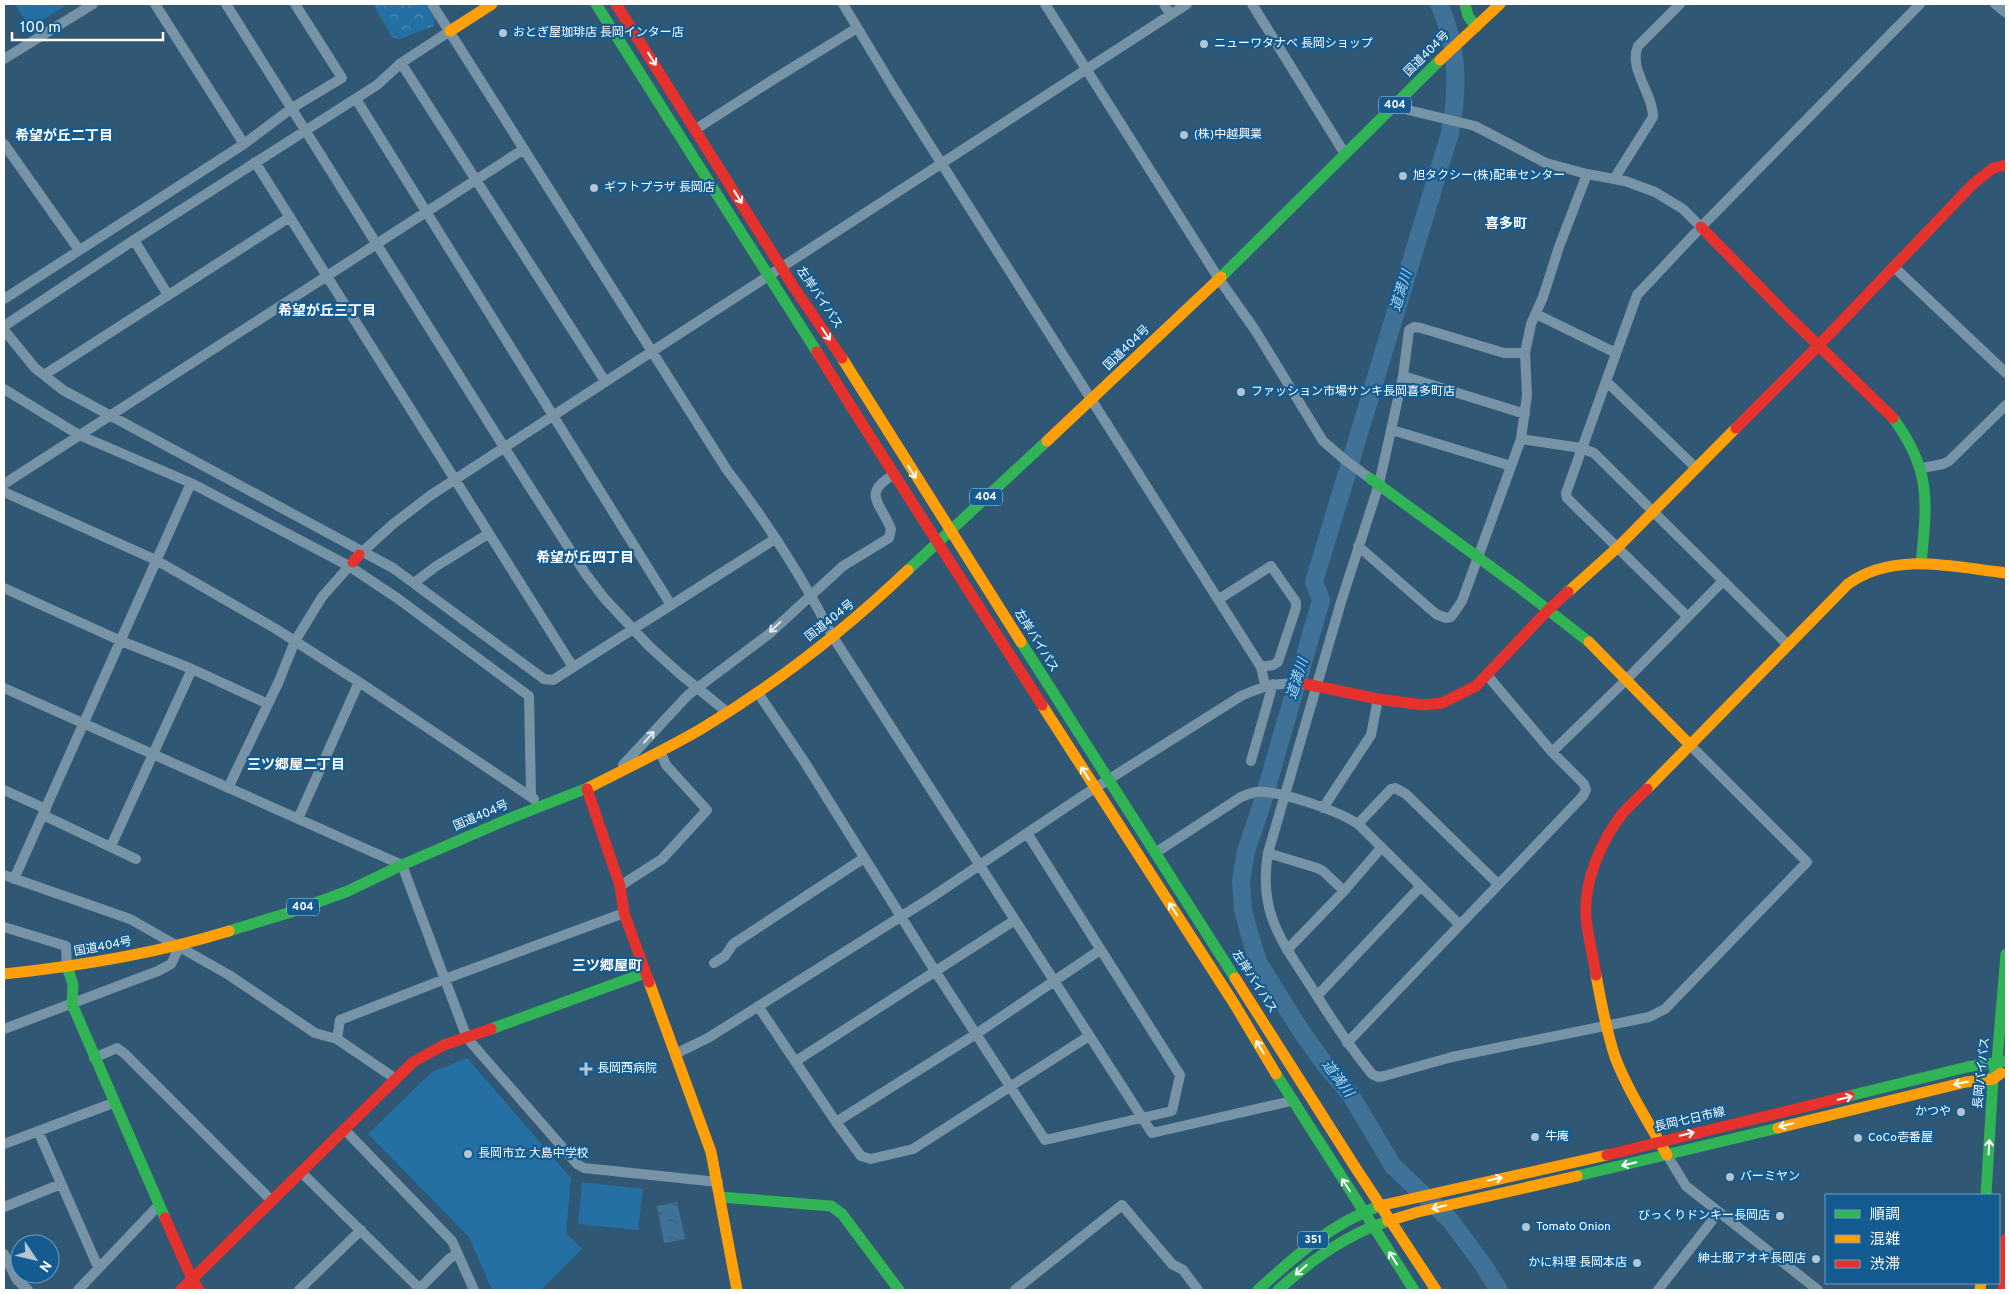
<svg xmlns="http://www.w3.org/2000/svg" width="2010" height="1294" viewBox="0 0 2010 1294" font-family="Overpass,'Noto Sans JP',sans-serif">
	<defs>
		<pattern id="park-crowns" width="20" height="18" patternUnits="userSpaceOnUse" patternTransform="scale(1.25)"><rect width="20" height="18" fill="#2470a5"/><path d="M2 6a3 3 0 1 1 6 0M12 15a3 3 0 1 1 6 0" fill="none" stroke="#508db7"/></pattern>
		<pattern id="water-ripples" width="26" height="14" patternUnits="userSpaceOnUse" patternTransform="scale(1.25)"><rect width="26" height="14" fill="#407298"/><path d="M2 4q2-2 4 0t4 0M15 11q2-2 4 0t4 0" fill="none" stroke="#475b6a"/></pattern>
	</defs>
	<rect width="100%" height="100%" fill="#305773"/>
	<path fill="url(#park-crowns)" d="M 373,4 L 425,4 L 435,19 L 434,26 L 400,39 L 392,37 Z"/>
	<path fill="#2470a5" d="M 15,4 L 68,4 L 30,28 Z
		M 467,1058 L 571,1178 L 566,1233 L 582,1249 L 541,1290 L 492,1290 L 469,1237 L 368,1134 L 432,1072 Z
		M 582,1182 L 643,1189 L 638,1230 L 578,1224 Z"/>
	<path fill="url(#water-ripples)" d="M 677,1202 L 685,1239 L 664,1243 L 657,1206 Z"/>
	<g fill="none" stroke-linecap="round" stroke-linejoin="round">
		<path stroke="#407298" stroke-width="18" d="M 1439,4 C 1458,46 1459,87 1450,133 L 1314,582 L 1321,600 L 1262,804 L 1246,851 L 1241,881 L 1243,910 L 1250,936 L 1258,962 L 1301,1031 L 1324,1063 L 1350,1094 L 1393,1166 L 1450,1220 L 1484,1266 L 1499,1290"/>
		<path stroke="#7793a6" stroke-width="10" d="M 155,4 L 244,144
			M 226,4 L 504,447 L 585,573 L 604,598 L 649,646 L 680,674 L 727,712
			M 432,4 L 727,470 C 767,522 803,578 833,637 L 1152,1133 L 1287,1102
			M 843,4 L 893,87 L 1261,667 L 1265,685
			M 1045,4 L 1219,279 L 1255,330 L 1323,441 L 1345,460 L 1371,479
			M 1164,4 L 1170,14
			M 1252,4 L 1345,154
			M 1995,4 L 2006,13
			M 4,59 L 93,4
			M 401,63 L 605,381
			M 356,99 L 671,605
			M 1398,103 L 1408,110 L 1475,126 L 1546,163 L 1587,174 L 1625,181 L 1655,192 L 1683,209 L 1701,227
			M 696,129 L 774,79 L 857,28
			M 4,144 L 79,250
			M 255,162 L 573,667
			M 1614,179 L 1653,117 C 1653,93 1628,69 1638,46 L 1680,4
			M 134,240 L 168,295
			M 1894,267 L 2006,373
			M 4,299 L 244,144 L 292,108 L 342,78 L 295,4
			M 1536,314 L 1616,353
			M 4,326 L 134,240 L 377,85 L 401,63 L 450,31
			M 4,330 L 35,368 L 63,390 L 393,568 L 544,679 L 553,680 L 775,539
			M 1525,353 L 1504,353 L 1421,328 L 1414,327 L 1409,330 L 1403,376 L 1379,484 L 1341,602 L 1268,853 C 1257,917 1286,946 1317,996 C 1334,1023 1351,1049 1372,1074 L 1378,1077 L 1384,1076 L 1452,1057 L 1649,1017 L 1665,1009 L 1807,862 L 1690,745
			M 44,375 L 290,217
			M 1403,376 L 1525,414
			M 1606,381 L 1696,468
			M 4,389 L 79,435 L 191,483 L 349,566 L 397,598 L 529,696 L 531,795
			M 1392,430 L 1511,466
			M 1521,439 L 1581,448 L 1594,453 L 1788,645
			M 1922,468 L 1943,464 L 1949,461 L 2006,405
			M 4,484 L 524,149
			M 4,492 L 156,560 L 276,629 L 359,682 L 534,799
			M 1358,546 L 1436,614 L 1446,618 L 1451,617 L 1462,601 L 1521,439 L 1527,395 L 1525,353 L 1531,324 L 1543,297 L 1559,247 L 1587,174
			M 359,555 L 393,524 L 431,495 L 1187,4
			M 414,583 L 435,567 L 488,534
			M 4,588 L 121,641 L 192,669 L 268,704
			M 1219,599 L 1271,566 L 1296,602 L 1296,608 L 1278,662 L 1273,665 L 1261,667
			M 1688,617 L 1567,498 L 1566,493 L 1637,295 L 1701,227 L 1920,4
			M 4,688 L 402,865 L 467,1038 L 577,1164 L 584,1168 L 718,1182
			M 758,693 L 804,761 L 935,971 L 1045,1140 L 1172,1111 L 1180,1075 L 1027,833
			M 1552,752 L 1626,680 L 1723,581
			M 1251,761 L 1273,684
			M 623,765 L 688,695 L 769,634 L 843,566 L 889,538 L 891,529 C 881,503 861,494 893,475
			M 228,788 L 279,681 L 295,641 L 322,597 L 352,563
			M 4,790 L 46,809
			M 1323,808 L 1371,735 L 1378,699
			M 43,815 L 136,859
			M 298,819 L 359,682
			M 1358,824 L 1459,924
			M 111,846 L 192,669
			M 1155,853 L 1241,797 C 1246,795 1251,793 1256,792 C 1280,790 1338,811 1358,824 L 1391,789 L 1395,788 L 1406,794 L 1498,884
			M 1268,853 L 1317,868 L 1323,871 L 1344,891
			M 4,875 L 130,919 L 229,975 L 315,1033 L 337,1039 L 396,1079
			M 14,879 L 191,483
			M 620,886 L 662,859 L 707,810 L 666,765 L 660,751
			M 4,927 L 66,946 L 67,967
			M 1287,950 L 1344,891 L 1381,848
			M 714,963 L 725,956 L 733,944 L 864,858
			M 1317,996 L 1420,887
			M 758,1006 L 836,1122 L 861,1156 L 871,1159 L 913,1149 L 1089,1036
			M 4,1029 L 158,971 L 171,964 L 180,946
			M 337,1039 L 340,1020 L 445,979 L 624,913
			M 1347,1043 L 1583,796 L 1586,790 L 1584,784 L 1552,752 L 1487,675
			M 675,1054 L 708,1038 L 932,897 L 1084,795 L 1241,696 C 1266,685 1278,682 1306,684
			M 94,1058 L 117,1048 L 125,1054 L 272,1201
			M 796,1061 L 1015,920
			M 836,1122 L 976,1034 L 1100,950
			M 345,1130 L 452,1241 L 474,1290
			M 38,1131 L 98,1267
			M 4,1144 L 113,1103
			M 1667,1155 L 1686,1186 L 1818,1290
			M 301,1172 L 421,1290
			M 4,1207 L 61,1184
			M 4,1254 L 17,1280 L 28,1290
			M 78,1290 L 159,1205
			M 299,1290 L 361,1230
			M 418,1290 L 450,1258 L 458,1254
			M 1015,1290 L 1122,1205 L 1172,1264 L 1183,1270 L 1198,1290
			M 1658,1290 L 1718,1213"/>
		<path stroke="#30b455" stroke-width="11" d="M 596,4 L 817,352
			M 1465,4 L 1468,16 L 1476,27
			M 1221,277 L 1440,60
			M 1893,418 C 1932,471 1927,502 1921,564
			M 1371,479 L 1520,588 L 1589,642
			M 908,570 L 1047,441
			M 1021,642 L 1235,978
			M 229,931 L 288,913 L 348,891 L 402,865 L 506,820 L 590,787
			M 67,967 L 73,984 L 72,1004 L 165,1218
			M 491,1029 L 645,973
			M 1276,1074 L 1414,1290
			M 1849,1096 L 1967,1067 L 2006,1061
			M 1577,1176 L 1778,1128
			M 1986,1195 L 1993,1079 L 1997,1061 L 2006,954
			M 720,1197 L 831,1206 L 842,1214 L 899,1290
			M 1258,1290 C 1295,1256 1331,1224 1379,1206
			M 1278,1290 C 1312,1260 1345,1235 1388,1221"/>
		<path stroke="#ff9f0a" stroke-width="11" d="M 450,31 L 492,4
			M 1440,60 L 1500,4
			M 842,358 L 1021,642
			M 1047,441 L 1221,277
			M 1568,592 L 1617,548 L 1736,428
			M 1589,642 L 1690,745
			M 1042,705 L 1235,1005 L 1276,1074
			M 590,787 C 627,768 665,750 701,729 C 776,684 845,630 908,570
			M 1647,789 L 1848,584 C 1894,551 1953,567 2006,573
			M 4,974 C 80,966 155,954 229,931
			M 1596,975 C 1601,1002 1606,1030 1615,1057 C 1628,1091 1649,1123 1667,1155
			M 1235,978 L 1355,1167 L 1436,1290
			M 649,982 L 711,1152 L 737,1290
			M 1778,1128 L 1966,1082 L 1993,1079 L 2001,1073
			M 1379,1206 L 1607,1155
			M 1388,1221 L 1418,1212 L 1577,1176
			M 1980,1290 L 1981,1283"/>
		<path stroke="#e5322d" stroke-width="11" d="M 616,4 L 793,286 L 842,358
			M 1701,227 L 1788,316 L 1893,418
			M 817,352 C 891,471 967,588 1042,705
			M 1736,428 L 1819,345 L 1974,183 L 1993,168 L 2006,165
			M 353,562 L 359,555
			M 1306,684 L 1378,699 L 1423,705 L 1442,703 L 1476,686 L 1548,610 L 1568,592
			M 587,789 L 620,886 L 624,913 L 649,982
			M 1596,975 C 1593,956 1588,937 1586,918 C 1583,883 1601,841 1622,814 C 1630,805 1639,797 1647,789
			M 1607,1155 L 1849,1096
			M 165,1218 L 192,1279 L 199,1290
			M 181,1290 L 413,1062 L 444,1045 L 491,1029
			M 2003,1290 L 2006,1239"/>
	</g>
	<defs><path id="oneway-shaft" d="M-6 0H5M1.5-3L5.5 0L1.5 3" fill="none" stroke-width="1.6" stroke-linecap="round" stroke-linejoin="round" transform="scale(1.25)"/></defs>
	<g stroke="#fff">
		<use href="#oneway-shaft" transform="translate(652 59) rotate(58)"/>
		<use href="#oneway-shaft" transform="translate(738 197) rotate(58)"/>
		<use href="#oneway-shaft" transform="translate(826 334) rotate(56)"/>
		<use href="#oneway-shaft" transform="translate(912 472) rotate(58)"/>
		<use href="#oneway-shaft" transform="translate(1085 773) rotate(-122)"/>
		<use href="#oneway-shaft" transform="translate(1173 909) rotate(-123)"/>
		<use href="#oneway-shaft" transform="translate(1260 1047) rotate(-121)"/>
		<use href="#oneway-shaft" transform="translate(1961 1083) rotate(168)"/>
		<use href="#oneway-shaft" transform="translate(1845 1098) rotate(-13)"/>
		<use href="#oneway-shaft" transform="translate(1786 1125) rotate(166)"/>
		<use href="#oneway-shaft" transform="translate(1687 1134) rotate(-13)"/>
		<use href="#oneway-shaft" transform="translate(1989 1147) rotate(-87)"/>
		<use href="#oneway-shaft" transform="translate(1629 1164) rotate(167)"/>
		<use href="#oneway-shaft" transform="translate(1495 1179) rotate(-12)"/>
		<use href="#oneway-shaft" transform="translate(1346 1185) rotate(-123)"/>
		<use href="#oneway-shaft" transform="translate(1439 1207) rotate(167)"/>
		<use href="#oneway-shaft" transform="translate(1393 1258) rotate(-122)"/>
		<use href="#oneway-shaft" transform="translate(1301 1270) rotate(139)"/>
	</g>
	<g stroke="#e4e9ed">
		<use href="#oneway-shaft" transform="translate(775 627) rotate(137)"/>
		<use href="#oneway-shaft" transform="translate(649 737) rotate(-48)"/>
	</g>
	<g fill="#b7c4ce" stroke="#135b90" stroke-width="2">
		<circle cx="503" cy="33" r="5"/>
		<circle cx="1204" cy="44" r="5"/>
		<circle cx="1184" cy="135" r="5"/>
		<circle cx="1403" cy="176" r="5"/>
		<circle cx="594" cy="188" r="5"/>
		<circle cx="1241" cy="392" r="5"/>
		<path d="M583.5 1061.5h5v5h5v5h-5v5h-5v-5h-5v-5h5z"/>
		<circle cx="1961" cy="1112" r="5"/>
		<circle cx="1535" cy="1137" r="5"/>
		<circle cx="1858" cy="1138" r="5"/>
		<circle cx="468" cy="1154" r="5"/>
		<circle cx="1730" cy="1177" r="5"/>
		<circle cx="1780" cy="1216" r="5"/>
		<circle cx="1526" cy="1227" r="5"/>
		<circle cx="1816" cy="1259" r="5"/>
		<circle cx="1637" cy="1263" r="5"/>
	</g>
	<g text-anchor="middle" dominant-baseline="central" stroke-width="4.5" stroke-linejoin="round" paint-order="stroke">
		<g fill="#135b90" stroke="#b8cede" stroke-width="1">
			<rect x="1379" y="96.5" width="32" height="17" rx="4"/>
			<rect x="970" y="488.5" width="32" height="17" rx="4"/>
			<rect x="287" y="898.5" width="32" height="17" rx="4"/>
			<rect x="1298" y="1231.5" width="30" height="17" rx="4"/>
		</g>
		<g font-size="11" font-weight="bold" fill="#fff">
			<text x="1395" y="105">404</text>
			<text x="986" y="497">404</text>
			<text x="303" y="907">404</text>
			<text x="1313" y="1240">351</text>
		</g>
		<g font-size="12" fill="#fff" stroke="#135b90" text-anchor="start">
			<text x="513" y="33">おとぎ屋珈琲店 長岡インター店</text>
			<text x="1214" y="44">ニューワタナベ 長岡ショップ</text>
			<text x="1194" y="135">(株)中越興業</text>
			<text x="1413" y="176">旭タクシー(株)配車センター</text>
			<text x="604" y="188">ギフトプラザ 長岡店</text>
			<text x="1251" y="392">ファッション市場サンキ長岡喜多町店</text>
			<text x="597" y="1069">長岡西病院</text>
			<text x="1951" y="1112" text-anchor="end">かつや</text>
			<text x="1545" y="1137">牛庵</text>
			<text x="1868" y="1138">CoCo壱番屋</text>
			<text x="478" y="1154">長岡市立 大島中学校</text>
			<text x="1740" y="1177">バーミヤン</text>
			<text x="1770" y="1216" text-anchor="end">びっくりドンキー長岡店</text>
			<text x="1536" y="1227">Tomato Onion</text>
			<text x="1806" y="1259" text-anchor="end">紳士服アオキ長岡店</text>
			<text x="1627" y="1263" text-anchor="end">かに料理 長岡本店</text>
		</g>
		<g font-size="12" fill="#fff" stroke="#135b90">
			<text transform="translate(1427 54) rotate(-45)">国道404号</text>
			<text transform="translate(819 298) rotate(56)">左岸バイパス</text>
			<text transform="translate(1127 348) rotate(-44)">国道404号</text>
			<text transform="translate(830 621) rotate(-38)">国道404号</text>
			<text transform="translate(1036 641) rotate(58)">左岸バイパス</text>
			<text transform="translate(481 816) rotate(-23)">国道404号</text>
			<text transform="translate(103 947) rotate(-11)">国道404号</text>
			<text transform="translate(1254 982) rotate(57)">左岸バイパス</text>
			<text transform="translate(1982 1073) rotate(-84)">長岡バイパス</text>
			<text transform="translate(1690 1120) rotate(-13)">長岡七日市線</text>
		</g>
		<g font-size="14" font-weight="bold" fill="#fff" stroke="#135b90">
			<text x="64" y="136">希望が丘二丁目</text>
			<text x="1506" y="224">喜多町</text>
			<text x="327" y="311">希望が丘三丁目</text>
			<text x="585" y="558">希望が丘四丁目</text>
			<text x="296" y="765">三ツ郷屋二丁目</text>
			<text x="607" y="966">三ツ郷屋町</text>
		</g>
		<g font-size="14" font-style="italic" fill="#abd9f8" stroke="#135b90">
			<text transform="translate(1402 291) rotate(-73)">道満川</text>
			<text transform="translate(1298 679) rotate(-73)">道満川</text>
			<text transform="translate(1337 1079) rotate(53)">道満川</text>
		</g>
	</g>
	<rect width="2010" height="1294" fill="none" stroke="#ffffff" stroke-width="10"/>
	<rect x="1825" y="1194" width="175" height="90" fill="#135b90" stroke="#719dbc"/>
	<rect x="1835" y="1210" width="25" height="8" fill="#30b455" stroke="#719dbc"/>
	<text x="1870" y="1219" font-size="15" fill="#ffffff">順調</text>
	<rect x="1835" y="1235" width="25" height="8" fill="#ff9f0a" stroke="#719dbc"/>
	<text x="1870" y="1244" font-size="15" fill="#ffffff">混雑</text>
	<rect x="1835" y="1260" width="25" height="8" fill="#e5322d" stroke="#719dbc"/>
	<text x="1870" y="1269" font-size="15" fill="#ffffff">渋滞</text>
	<g transform="translate(35 1259) rotate(125)"><circle r="24" fill="#135b90" stroke="#719dbc"/>
	<path d="M0-4L9 19L0 12L-9 19Z" fill="#b7c4ce"/>
	<text y="-8" font-size="14" font-weight="bold" text-anchor="middle" fill="#ffffff">N</text>
	</g>
	<path d="M12 32v8h151v-8" fill="none" stroke="#ffffff" stroke-width="2.5"/>
	<text x="20" y="32" font-size="15" fill="#ffffff" stroke="#135b90" stroke-width="4" paint-order="stroke">100 m</text>
</svg>
